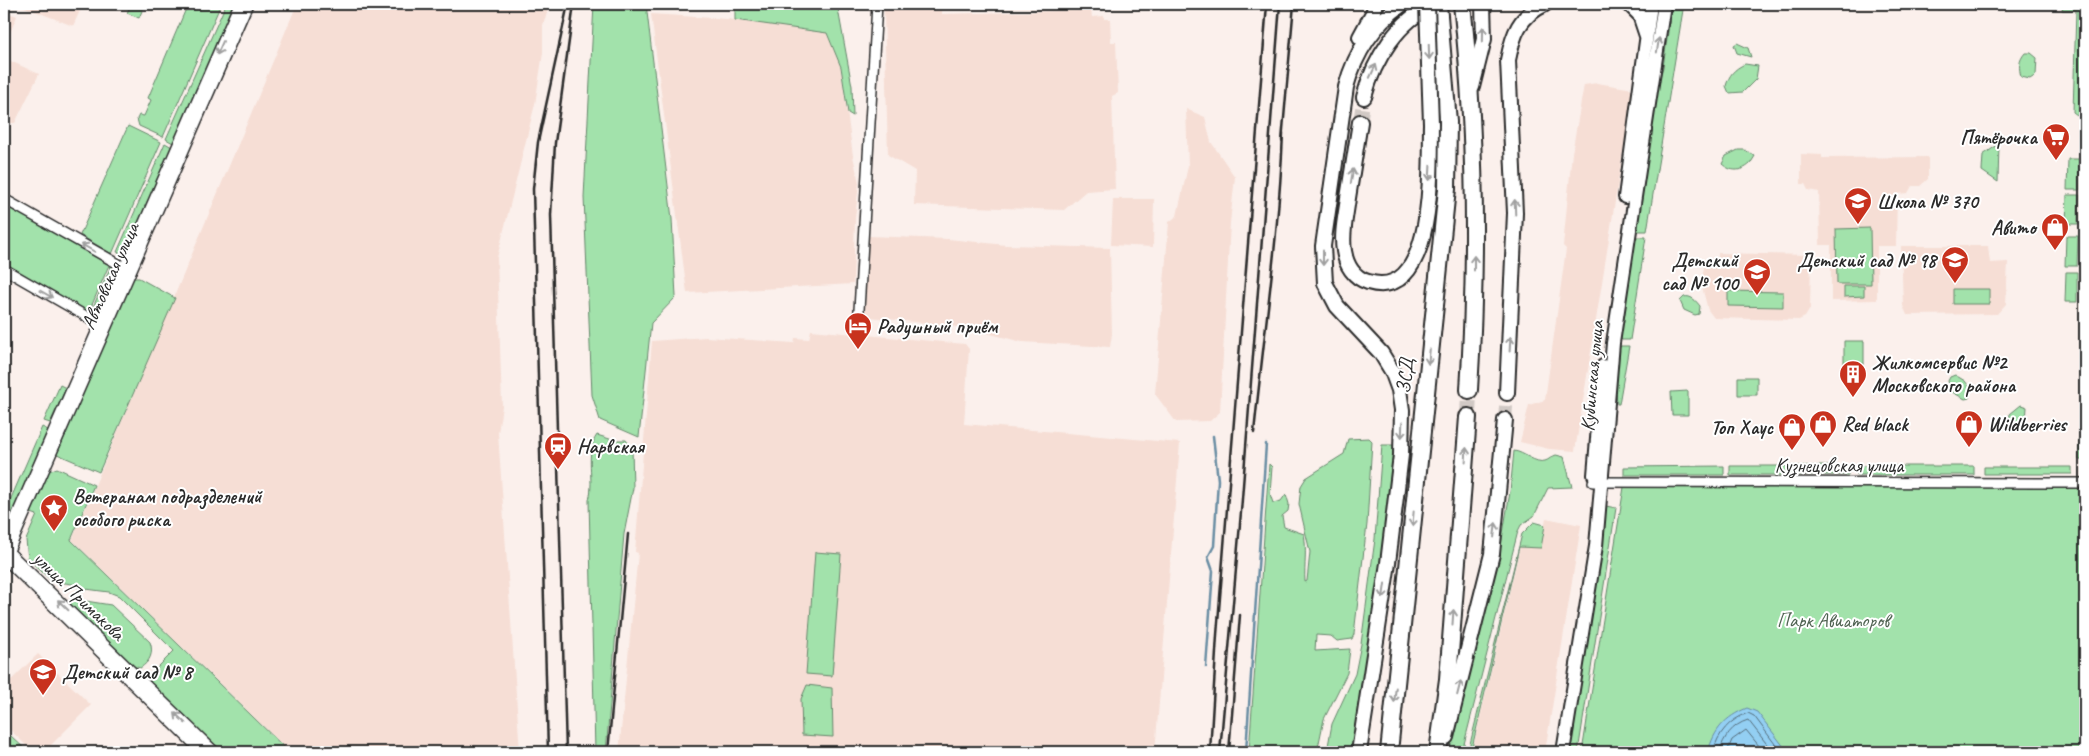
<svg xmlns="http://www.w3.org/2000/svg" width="2089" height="756" viewBox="0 0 2089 756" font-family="Caveat,sans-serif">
	<rect width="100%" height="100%" fill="#fbf0ec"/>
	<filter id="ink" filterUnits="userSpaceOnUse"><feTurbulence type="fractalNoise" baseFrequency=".02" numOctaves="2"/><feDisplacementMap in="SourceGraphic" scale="10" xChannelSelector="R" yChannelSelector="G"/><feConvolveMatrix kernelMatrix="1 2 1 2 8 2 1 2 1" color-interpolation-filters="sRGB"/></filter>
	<g filter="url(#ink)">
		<path fill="#f6ded5" d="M 17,4 L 83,4 L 73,26 Z
			M 297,4 L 550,4 L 543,25 L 543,53 L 535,104 L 497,258 L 502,406 L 498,433 L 520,752 L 290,752 L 72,540 Z
			M 942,9 L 942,14 L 1091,10 L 1092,17 L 1104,16 L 1104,19 L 1110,19 L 1111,42 L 1116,42 L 1118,93 L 1112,96 L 1115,189 L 1086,191 L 1064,210 L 914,205 L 915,171 L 888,155 L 884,10 Z
			M 4,11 L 17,16 L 4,47 Z
			M 651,14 L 727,19 L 827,33 L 841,67 L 853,156 L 859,183 L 855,218 L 853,284 L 687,293 Z
			M 4,58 L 39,74 L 15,123 L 8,123 L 4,132 Z
			M 1597,83 L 1633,89 L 1575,451 L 1549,449 L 1520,442 L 1529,405 L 1545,400 L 1566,249 L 1563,246 L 1572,153 L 1584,85 Z
			M 1186,109 L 1205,117 L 1211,142 L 1235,177 L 1230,223 L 1220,412 L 1210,421 L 1176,422 L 1155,394 L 1169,222 L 1177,216 L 1188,166 Z
			M 1801,154 L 1822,155 L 1822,158 L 1928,157 L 1928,179 L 1920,186 L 1912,186 L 1908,193 L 1897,194 L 1896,246 L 1877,246 L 1877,300 L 1831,301 L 1831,245 L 1820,245 L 1819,192 L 1808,190 L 1805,184 L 1801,184 Z
			M 1113,199 L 1154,199 L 1153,247 L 1111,245 Z
			M 868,236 L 948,239 L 1006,245 L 1110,248 L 1112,334 L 1110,347 L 1022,342 L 967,328 L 870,317 L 865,315 Z
			M 1901,246 L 1988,246 L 1990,263 L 2008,262 L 2006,304 L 1997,314 L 1907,315 L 1903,306 Z
			M 1718,253 L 1811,255 L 1810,309 L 1805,317 L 1799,320 L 1714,318 L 1708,310 L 1701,283 L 1705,263 L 1718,263 Z
			M 811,330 L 965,344 L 969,349 L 964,424 L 1180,443 L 1155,752 L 619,752 L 638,553 L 635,552 L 652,341 L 706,337 L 794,343 L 795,338 L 809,339 Z
			M 1546,518 L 1581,525 L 1545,752 L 1472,752 L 1520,547 L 1543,533 Z
			M 38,654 L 91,705 L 44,752 L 33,752 L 4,724 L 4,687 Z"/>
		<path fill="#a2e2ab" stroke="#66866b" d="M 131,4 L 145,4 L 139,18 L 127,13 Z
			M 188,4 L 221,4 L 163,137 L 139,126 L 137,119 L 139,115 L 144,116 L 151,100 L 148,98 Z
			M 226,4 L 234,4 L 173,143 L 166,139 Z
			M 594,4 L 646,4 L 672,219 L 676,297 L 651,323 L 639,437 L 600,420 L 592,395 L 584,197 Z
			M 735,4 L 838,9 L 852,86 L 853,116 L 848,113 L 841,67 L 827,33 L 735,20 Z
			M 1672,4 L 1677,4 L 1674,4 L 1673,10 L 1683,10 L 1647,231 L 1636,231 L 1634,229 L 1653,102 L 1663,67 Z
			M 2063,4 L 2084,4 L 2081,112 L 2077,115 L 2073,112 L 2076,10 L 2062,10 Z
			M 1737,43 L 1748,48 L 1751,57 L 1737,53 L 1734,45 Z
			M 2025,53 L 2031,53 L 2037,58 L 2036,75 L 2030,79 L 2021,77 C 2019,68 2018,61 2025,53 Z
			M 1745,64 L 1758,66 L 1756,79 L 1743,92 L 1729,93 L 1726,86 C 1729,75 1734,69 1745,64 Z
			M 128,126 L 161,142 L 112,254 L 80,235 Z
			M 165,143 L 172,147 L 126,250 L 121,253 L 117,252 Z
			M 1999,144 L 1998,182 L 1982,171 L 1983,155 Z
			M 1738,150 L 1745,150 L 1755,156 L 1750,164 C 1741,172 1731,172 1722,164 L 1726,156 Z
			M 2068,159 L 2079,159 L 2079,190 L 2067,190 Z
			M 2067,195 L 2079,195 L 2078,224 L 2066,224 Z
			M 4,204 L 109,265 L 88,314 L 4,264 Z
			M 2085,221 L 2085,338 L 2083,338 Z
			M 1870,228 L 1871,284 L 1837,284 L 1836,229 Z
			M 2066,236 L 2078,236 L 2077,266 L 2065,266 Z
			M 1636,237 L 1646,237 L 1630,340 L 1622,340 L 1619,337 L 1633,239 Z
			M 111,266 L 115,270 L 115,276 L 100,311 L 90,314 Z
			M 2066,272 L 2077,272 L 2077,302 L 2065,302 Z
			M 132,278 L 139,278 L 175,298 L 99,472 L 57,454 Z
			M 1844,286 L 1864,286 L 1864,296 L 1844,297 Z
			M 1953,289 L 1989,289 L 1989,304 L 1953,304 Z
			M 1728,291 L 1783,292 L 1783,307 L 1728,306 Z
			M 1684,297 C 1691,295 1696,301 1700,306 L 1699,314 L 1695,315 L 1684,310 L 1680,301 Z
			M 1844,341 L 1864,341 L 1864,364 L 1844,364 Z
			M 1621,346 L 1629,346 L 1619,404 L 1617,404 L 1615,379 L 1618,348 Z
			M 2081,346 L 2085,346 L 2085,460 L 2079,460 Z
			M 1955,375 L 1965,381 L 1971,389 L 1969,398 L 1965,399 L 1952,392 L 1948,381 L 1950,377 Z
			M 1738,377 L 1757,377 L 1757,395 L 1738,395 Z
			M 60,385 L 66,388 L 50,423 L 44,421 Z
			M 1688,391 L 1688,415 L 1672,415 L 1671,392 Z
			M 2021,405 L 2027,407 L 2026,422 L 2018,430 L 2011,431 L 2008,427 L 2010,414 Z
			M 42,427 L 48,430 L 11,515 L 5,512 Z
			M 597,435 L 613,440 L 626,440 L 632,448 L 633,488 L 624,534 L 606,752 L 595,752 L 589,500 C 595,479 584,453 597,435 Z
			M 1348,439 L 1369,438 L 1372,441 L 1367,524 L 1354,634 L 1352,639 L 1337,641 L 1331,636 L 1316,635 L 1315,651 L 1350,649 L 1347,673 L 1324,719 L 1317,752 L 1249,752 L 1269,464 L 1272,467 L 1270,494 L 1273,503 L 1281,501 L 1286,494 L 1289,504 L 1288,511 L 1282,516 L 1284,527 L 1304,534 C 1307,550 1304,565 1305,582 L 1307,581 L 1310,552 L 1299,504 L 1301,486 L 1306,478 L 1344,454 Z
			M 1382,445 L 1395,445 L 1380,585 L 1351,752 L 1335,752 L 1336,749 L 1328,746 L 1332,724 L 1355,674 L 1361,644 L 1375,539 Z
			M 1514,451 C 1524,452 1535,464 1545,461 C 1549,460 1552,456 1556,455 L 1564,457 L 1572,487 L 1548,488 L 1534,516 L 1521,525 L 1518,531 L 1462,752 L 1449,752 L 1499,557 L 1510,492 Z
			M 1724,466 L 1724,475 L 1624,475 L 1624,467 Z
			M 1730,466 L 1848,466 L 1848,475 L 1730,475 Z
			M 1857,466 L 1974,466 L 1974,475 L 1857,475 Z
			M 1984,467 L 2072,467 L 2072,474 L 1984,474 Z
			M 57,468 L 94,485 L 71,540 L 289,752 L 221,752 L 150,683 L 152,673 L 174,651 L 119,596 L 109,592 L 78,588 L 78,585 L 52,581 L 28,559 L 26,540 L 37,515 L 31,513 L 49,471 Z
			M 1624,487 L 2085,487 L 2085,752 L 1582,752 Z
			M 1606,506 L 1616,508 L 1578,752 L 1569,752 Z
			M 1534,522 L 1545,525 L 1541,548 L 1519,547 L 1471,752 L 1468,752 L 1522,534 Z
			M 815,552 L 841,554 L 832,676 L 806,674 Z
			M 73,599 L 111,605 L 150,642 C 154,653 150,662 140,668 L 133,666 L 70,605 L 70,601 Z
			M 807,685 L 832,688 L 833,737 L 802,735 L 801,699 Z
			M 10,735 L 28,752 L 4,752 L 4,742 Z"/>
		<path fill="#93cff3" stroke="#698da3" d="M 1747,708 L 1757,712 L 1788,752 L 1708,752 C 1714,730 1725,717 1747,708 Z"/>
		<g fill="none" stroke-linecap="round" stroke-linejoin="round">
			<path stroke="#556d7b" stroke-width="1" d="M 1713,752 C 1718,733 1729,720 1748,713 L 1754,716 L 1781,752
				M 1719,752 C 1724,737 1732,725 1748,720 L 1773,752
				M 1727,752 L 1732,740 L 1746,730 L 1764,752"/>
			<path stroke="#698da3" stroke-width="2.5" d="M 1206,667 L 1213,571 L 1208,557 L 1214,546 L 1218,480 L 1213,436
				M 1246,752 L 1266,444"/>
			<path stroke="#d1c9c5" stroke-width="14" stroke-dasharray="14 7" stroke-linecap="butt" d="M 1360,122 L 1364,97
				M 1505,420 L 1507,393"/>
			<path stroke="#d1c9c5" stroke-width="16" stroke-dasharray="16 8" stroke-linecap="butt" d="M 1468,417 L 1469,390"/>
			<g stroke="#2b2b2b" stroke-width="12">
				<path id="minor" d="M 4,199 L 129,270
					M 4,269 L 103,326
					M 858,327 L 877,4
					M 1593,482 L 2085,483
					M 4,544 L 239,4
					M 4,552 L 8,551 L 215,752
					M 4,558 L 202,752
					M 4,562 L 248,4"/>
			</g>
			<g stroke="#2b2b2b" stroke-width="16">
				<path id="secondary" d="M 1628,4 L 1639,15 L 1646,36
					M 1625,197 L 1651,4
					M 1594,475 L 1603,366
					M 1563,752 L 1596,546 L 1613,343 L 1664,4"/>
			</g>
			<g stroke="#2b2b2b" stroke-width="18">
				<path id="primary" d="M 1360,37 L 1374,11 L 1375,4
					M 1472,87 L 1484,39 L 1483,4
					M 1364,97 C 1374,59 1398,20 1435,4
					M 1360,122 C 1356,147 1352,172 1348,198 C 1346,215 1341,233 1344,251 C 1346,265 1354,278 1368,282 C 1437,303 1430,162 1431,124
					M 1507,393 L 1515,213 L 1508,60 C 1513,34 1519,16 1545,4
					M 1446,737 L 1492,554 L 1505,420
					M 1359,752 L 1388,563 L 1401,455 L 1402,410 L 1399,390 L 1392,371 L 1381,353 L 1337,306 L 1325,283 L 1323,246 L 1346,87 C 1355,53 1373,25 1402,4"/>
			</g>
			<g stroke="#2b2b2b" stroke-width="20">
				<path id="motorway" d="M 1462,4 C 1476,132 1477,262 1469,390
					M 1389,752 L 1447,189 L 1448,122 L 1438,4
					M 1438,752 L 1448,679 L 1468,417"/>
			</g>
			<use href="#minor" stroke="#fff" stroke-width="9"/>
			<use href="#secondary" stroke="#fff" stroke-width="12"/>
			<use href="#primary" stroke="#fff" stroke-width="14"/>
			<use href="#motorway" stroke="#fff" stroke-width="16"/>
			<path stroke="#2b2b2b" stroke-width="2.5" d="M 1282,141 L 1294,4
				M 1254,433 C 1264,333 1279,234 1283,133
				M 548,752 L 533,189 L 538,142 L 568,4
				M 566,752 L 551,215 L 555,143 L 574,4
				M 608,752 L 628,534
				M 1210,752 L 1217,635 L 1267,4
				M 1220,752 L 1241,512 L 1280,4
				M 1229,752 L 1240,615"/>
			<g stroke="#2b2b2b" stroke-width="18" stroke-linecap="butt">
				<path id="primary-bridge" d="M 1427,4 L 1431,124"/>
			</g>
			<use href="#primary-bridge" stroke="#fff" stroke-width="14"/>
		</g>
		<defs><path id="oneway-shaft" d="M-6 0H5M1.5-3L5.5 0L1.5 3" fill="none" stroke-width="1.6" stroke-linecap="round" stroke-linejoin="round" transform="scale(1.25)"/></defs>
		<g stroke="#a0a0a0">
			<use href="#oneway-shaft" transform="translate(1483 34) rotate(-89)"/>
			<use href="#oneway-shaft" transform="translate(1658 45) rotate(-81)"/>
			<use href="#oneway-shaft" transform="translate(220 48) rotate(114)"/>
			<use href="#oneway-shaft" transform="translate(1429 52) rotate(88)"/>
			<use href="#oneway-shaft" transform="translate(1373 71) rotate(-65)"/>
			<use href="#oneway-shaft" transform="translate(1430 173) rotate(93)"/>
			<use href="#oneway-shaft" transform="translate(1352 176) rotate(-81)"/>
			<use href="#oneway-shaft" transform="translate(1515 207) rotate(-92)"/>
			<use href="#oneway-shaft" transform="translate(88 248) rotate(-150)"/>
			<use href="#oneway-shaft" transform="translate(1323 258) rotate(90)"/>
			<use href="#oneway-shaft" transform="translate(1474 263) rotate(-90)"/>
			<use href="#oneway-shaft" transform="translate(46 294) rotate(30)"/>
			<use href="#oneway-shaft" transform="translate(1510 344) rotate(-87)"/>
			<use href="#oneway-shaft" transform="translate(1429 357) rotate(96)"/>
			<use href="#oneway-shaft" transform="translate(1402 430) rotate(92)"/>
			<use href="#oneway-shaft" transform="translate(1466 455) rotate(-87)"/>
			<use href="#oneway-shaft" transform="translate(1413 519) rotate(95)"/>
			<use href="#oneway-shaft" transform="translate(1495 530) rotate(-83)"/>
			<use href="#oneway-shaft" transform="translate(1384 591) rotate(98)"/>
			<use href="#oneway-shaft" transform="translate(63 605) rotate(-136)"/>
			<use href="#oneway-shaft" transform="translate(1453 617) rotate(-86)"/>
			<use href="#oneway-shaft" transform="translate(1459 688) rotate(-76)"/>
			<use href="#oneway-shaft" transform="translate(1395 695) rotate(96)"/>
			<use href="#oneway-shaft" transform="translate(180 718) rotate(-136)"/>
		</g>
	</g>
	<defs>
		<g id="supermarket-pin" transform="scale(1.4375)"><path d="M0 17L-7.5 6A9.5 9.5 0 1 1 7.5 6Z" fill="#c8321e" stroke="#fff"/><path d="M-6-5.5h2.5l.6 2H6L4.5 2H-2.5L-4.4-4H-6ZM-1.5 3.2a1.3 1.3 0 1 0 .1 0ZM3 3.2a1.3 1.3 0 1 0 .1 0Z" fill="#fff"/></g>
		<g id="school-pin" transform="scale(1.4375)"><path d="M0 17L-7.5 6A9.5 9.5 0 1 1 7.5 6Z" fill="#c8321e" stroke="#fff"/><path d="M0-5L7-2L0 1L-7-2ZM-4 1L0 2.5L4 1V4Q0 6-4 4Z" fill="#fff"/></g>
		<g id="shop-pin" transform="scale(1.4375)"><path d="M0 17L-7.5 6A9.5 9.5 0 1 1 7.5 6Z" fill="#c8321e" stroke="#fff"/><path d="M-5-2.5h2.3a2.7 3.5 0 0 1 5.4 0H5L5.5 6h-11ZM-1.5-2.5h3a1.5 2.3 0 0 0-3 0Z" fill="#fff"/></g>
		<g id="hotel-pin" transform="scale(1.4375)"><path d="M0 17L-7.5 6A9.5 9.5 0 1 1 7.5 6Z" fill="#c8321e" stroke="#fff"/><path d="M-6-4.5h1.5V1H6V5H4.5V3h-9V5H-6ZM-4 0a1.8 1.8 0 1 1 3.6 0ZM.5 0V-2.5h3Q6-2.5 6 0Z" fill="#fff"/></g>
		<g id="building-pin" transform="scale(1.4375)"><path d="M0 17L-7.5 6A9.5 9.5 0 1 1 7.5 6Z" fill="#c8321e" stroke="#fff"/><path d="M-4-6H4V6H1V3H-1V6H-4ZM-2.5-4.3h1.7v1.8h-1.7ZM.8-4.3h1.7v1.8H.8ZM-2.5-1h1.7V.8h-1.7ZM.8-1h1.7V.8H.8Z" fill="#fff"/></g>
		<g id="station-pin" transform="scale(1.4375)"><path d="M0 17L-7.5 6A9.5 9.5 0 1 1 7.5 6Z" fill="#c8321e" stroke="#fff"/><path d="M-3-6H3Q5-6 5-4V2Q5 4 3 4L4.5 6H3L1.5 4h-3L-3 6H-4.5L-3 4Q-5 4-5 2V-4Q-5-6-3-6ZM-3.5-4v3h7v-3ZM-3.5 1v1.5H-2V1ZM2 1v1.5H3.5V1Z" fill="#fff"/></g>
		<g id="sight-pin" transform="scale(1.4375)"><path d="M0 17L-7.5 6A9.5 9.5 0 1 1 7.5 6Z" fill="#c8321e" stroke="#fff"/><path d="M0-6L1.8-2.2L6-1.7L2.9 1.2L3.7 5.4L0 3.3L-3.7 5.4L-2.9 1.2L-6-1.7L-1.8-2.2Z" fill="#fff"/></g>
	</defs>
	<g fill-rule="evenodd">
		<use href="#supermarket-pin" x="2056" y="137"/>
		<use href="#school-pin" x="1858" y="201"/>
		<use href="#shop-pin" x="2055" y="227"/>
		<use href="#school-pin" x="1955" y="260"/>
		<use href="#school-pin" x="1757" y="272"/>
		<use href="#hotel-pin" x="858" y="326"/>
		<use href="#building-pin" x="1853" y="374"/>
		<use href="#shop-pin" x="1823" y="424"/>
		<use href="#shop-pin" x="1969" y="424"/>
		<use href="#shop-pin" x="1792" y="427"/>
		<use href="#station-pin" x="558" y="446"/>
		<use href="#sight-pin" x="54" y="508"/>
		<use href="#school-pin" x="43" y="672"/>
	</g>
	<g text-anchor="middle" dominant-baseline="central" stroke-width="4" stroke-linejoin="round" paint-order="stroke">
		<g font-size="20" font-weight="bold" fill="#2b2b2b" stroke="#fff" text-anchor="start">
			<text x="2037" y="137" text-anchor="end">Пятёрочка</text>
			<text x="1877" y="201">Школа № 370</text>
			<text x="2036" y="227" text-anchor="end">Авито</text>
			<text x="1738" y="260" text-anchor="end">Детский<tspan x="1738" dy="23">сад № 100</tspan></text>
			<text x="1936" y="260" text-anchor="end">Детский сад № 98</text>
			<text x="877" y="326">Радушный приём</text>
			<text x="1872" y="362">Жилкомсервис №2<tspan x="1872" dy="23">Московского района</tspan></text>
			<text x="1842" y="424">Red black</text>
			<text x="1988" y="424">Wildberries</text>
			<text x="1773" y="427" text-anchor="end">Топ Хаус</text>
			<text x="577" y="446">Нарвская</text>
			<text x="73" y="496">Ветеранам подразделений<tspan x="73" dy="23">особого риска</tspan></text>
			<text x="62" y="672">Детский сад № 8</text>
		</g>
		<g font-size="20" fill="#2b2b2b" stroke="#fff">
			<text transform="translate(110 276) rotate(-66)">Автовская улица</text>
			<text transform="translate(1405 376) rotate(-84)">ЗСД</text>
			<text transform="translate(1592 376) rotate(-85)">Кубинская улица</text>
			<text x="1839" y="465">Кузнецовская улица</text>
			<text transform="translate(79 596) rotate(44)">улица Примакова</text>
		</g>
		<g font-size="20" fill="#4f6251" stroke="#fff">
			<text x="1833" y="620">Парк Авиаторов</text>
		</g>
	</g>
	<rect width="2089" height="756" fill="none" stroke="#fff" stroke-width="20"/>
	<rect x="10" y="10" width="2069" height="736" fill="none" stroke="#2b2b2b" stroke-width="2" filter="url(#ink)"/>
</svg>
